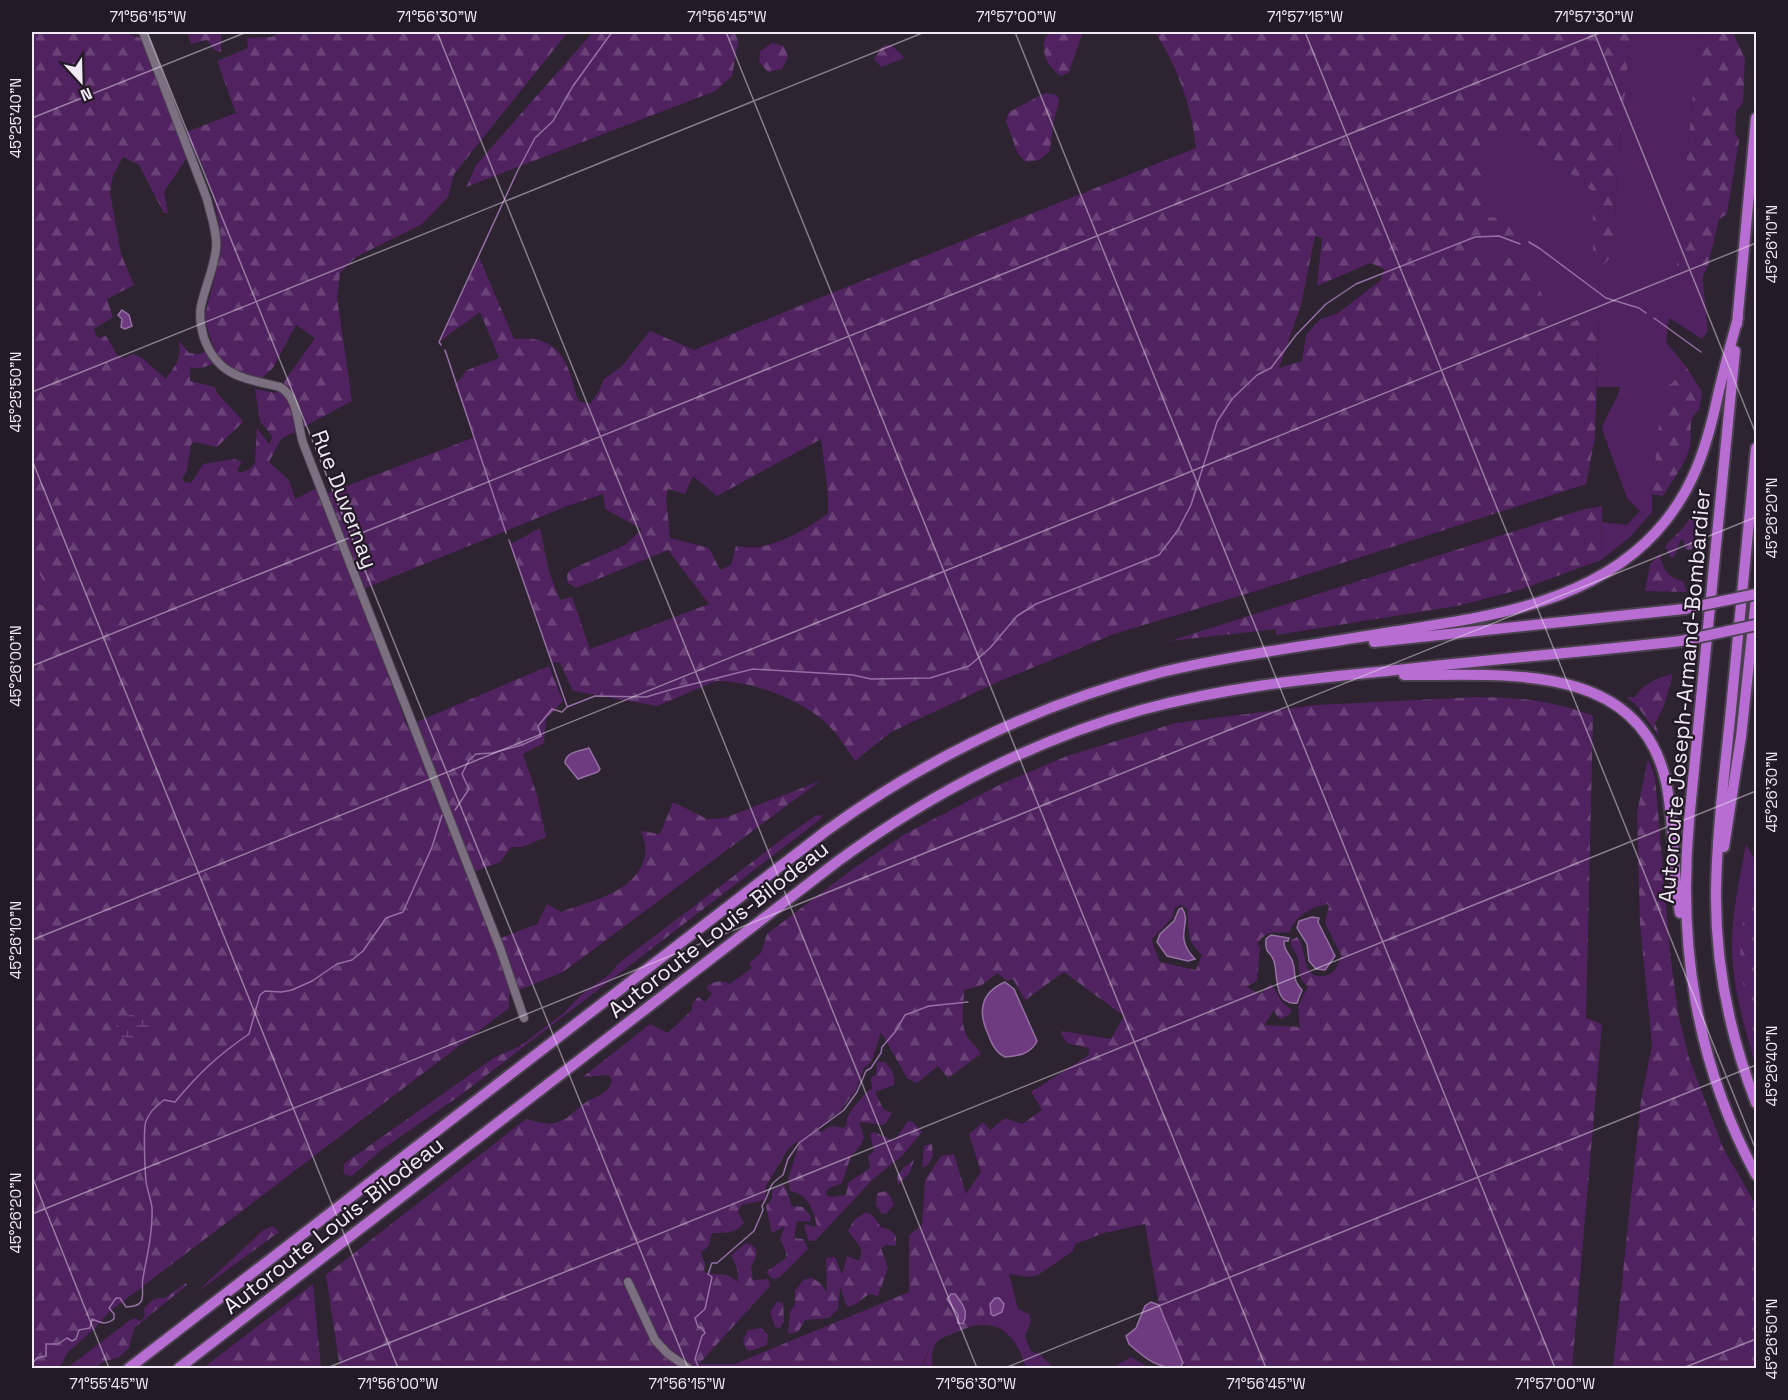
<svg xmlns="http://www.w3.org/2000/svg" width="1788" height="1400" viewBox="0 0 1788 1400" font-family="'Space Grotesk',sans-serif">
	<defs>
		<pattern id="forest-firs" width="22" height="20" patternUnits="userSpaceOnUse" patternTransform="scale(1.5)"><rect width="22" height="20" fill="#512260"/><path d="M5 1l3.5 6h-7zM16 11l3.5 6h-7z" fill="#6a4277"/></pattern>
		<pattern id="wetland-marsh" width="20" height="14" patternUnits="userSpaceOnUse" patternTransform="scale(1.5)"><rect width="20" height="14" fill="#512260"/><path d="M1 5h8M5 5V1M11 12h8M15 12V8" fill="none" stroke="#6a4277"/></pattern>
	</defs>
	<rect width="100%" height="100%" fill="#2d2331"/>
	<path fill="#512260" d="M 1631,32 L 1699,32 L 1676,272 L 1708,266 L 1703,276 L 1703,282 L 1708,331 L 1702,339 L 1669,318 L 1666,342 L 1687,368 L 1671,384 L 1652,494 L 1652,512 L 1630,537 L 1601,560 L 1602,522 L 1627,525 L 1640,511 L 1627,498 L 1602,429 C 1605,414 1617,403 1620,387 L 1597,387 L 1599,310 L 1557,329 L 1528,263 L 1465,246 L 1471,236 L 1514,236 L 1488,218 L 1482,150 L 1478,138 L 1511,124 L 1593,192 L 1593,263 L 1614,245 L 1617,172 Z
		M 32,561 L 53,598 L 57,611 L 39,604 L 32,594 Z
		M 1746,844 L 1756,861 L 1756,890 L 1750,892 L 1741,938 L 1742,970 L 1747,1004 L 1756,1044 L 1756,1068 C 1745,1028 1732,987 1732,945 C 1732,911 1740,878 1746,844 Z
		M 1009,1274 L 1018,1309 L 1029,1314 L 1031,1321 L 1025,1336 L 1030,1350 L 1034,1353 L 1038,1353 L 1049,1363 L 1052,1368 L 1026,1368 C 1017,1340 1005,1320 972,1326 L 983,1319 L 989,1298 Z
		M 935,1334 L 942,1338 C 931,1344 932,1356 932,1368 L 922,1368 Z
		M 1131,1357 L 1149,1368 L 1112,1368 Z"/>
	<path fill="url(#forest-firs)" fill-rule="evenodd" d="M 32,32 L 128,32 L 130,35 L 141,38 L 181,134 L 236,113 L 217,61 L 248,48 L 247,38 L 271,37 L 283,32 L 568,32 L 454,174 L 448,197 L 422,224 L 356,257 L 340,273 L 337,297 L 352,401 L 281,439 L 269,462 L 289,480 L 295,499 L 319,487 L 323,495 L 475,437 L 455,385 L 467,370 L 499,358 L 480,312 L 439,342 L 479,257 L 514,339 C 561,334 568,363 578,401 L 590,404 L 599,391 L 604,379 L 621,367 L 650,331 L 694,350 L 794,308 L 1196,148 C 1192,106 1177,66 1155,32 L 1631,32 L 1617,172 L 1614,245 C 1612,254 1611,259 1603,265 L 1593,263 L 1593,192 L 1511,124 L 1478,139 L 1482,150 L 1488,217 L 1508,218 L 1515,236 L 1471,236 L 1466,245 L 1528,263 L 1557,329 L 1599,310 L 1595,437 L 1586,484 L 1259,590 L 1114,634 L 1000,681 L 891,732 L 855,761 C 847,750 840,737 830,727 C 806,701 751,680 716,681 L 657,706 L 573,691 L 560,663 L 552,662 L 511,544 L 540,528 L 549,572 L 560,600 L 572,597 L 590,649 L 709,604 L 668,550 L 576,588 L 568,583 L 567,575 L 570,570 L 625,545 L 642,529 L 605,509 L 603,494 L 567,506 L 358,591 L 407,726 L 549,666 L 563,701 L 546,719 L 544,743 L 523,754 L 537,795 L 546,837 L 523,847 L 511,847 L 500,862 L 466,875 L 493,941 L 537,924 L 547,904 L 561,912 C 592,900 639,892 645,854 C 647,847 643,838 641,831 L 660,834 L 673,802 L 707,819 L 725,818 L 820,781 L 563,972 L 509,994 L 509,1008 L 109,1312 L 94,1329 L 67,1353 L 62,1364 L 56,1368 L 32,1368 L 32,594 L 39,604 L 57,611 L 53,598 L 32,561 ZM 198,155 C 210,186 224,220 219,255 C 216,275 210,295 205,315 L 206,324 L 214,348 L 200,354 L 189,353 L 178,340 C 183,359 176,364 166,379 L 142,358 L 133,354 L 124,358 L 117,355 L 106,336 L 98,338 L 94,329 L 113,317 L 107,299 L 134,285 L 121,254 L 110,192 L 113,176 L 123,157 L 139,165 L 164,213 L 168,213 L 164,192 L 186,159 ZM 1315,236 L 1322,238 L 1317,286 L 1370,263 L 1385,269 L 1380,281 L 1338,313 L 1319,320 L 1306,335 L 1302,361 L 1279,368 L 1301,305 ZM 296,325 L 315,338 L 276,393 L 255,389 L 260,421 L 273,437 L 269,444 L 257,428 L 255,463 L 250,469 L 240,473 L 237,470 L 242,462 L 234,459 L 203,464 L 191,483 L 185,482 L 182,479 L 187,470 L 191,444 L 194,442 L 217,447 L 242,423 L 242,420 L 217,393 L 215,387 L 190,381 L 190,367 C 202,370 209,366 220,359 L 237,373 L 261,379 L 273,368 ZM 821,439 L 828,494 L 828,513 C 810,528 783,542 760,547 C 753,548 744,547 736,546 L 731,565 L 720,570 L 709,548 L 670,538 L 666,498 L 668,489 L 685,494 L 693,476 L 717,496 Z
		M 187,32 L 221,32 L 221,52 L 214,50 L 207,40 L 191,44 Z
		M 593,32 L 735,32 L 738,42 L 732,76 L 715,91 L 466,187 L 476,165 Z
		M 1052,32 L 1081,32 L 1082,34 L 1069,72 L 1061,76 C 1047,66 1041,53 1045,37 Z
		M 1699,32 L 1735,32 L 1734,35 L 1745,59 L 1743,102 L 1736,112 L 1735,132 L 1739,140 L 1727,214 L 1719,219 L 1708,266 L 1676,272 Z
		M 772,43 L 784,46 L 788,57 L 782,69 L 768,72 L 759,62 L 760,51 Z
		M 885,45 L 891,45 L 904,57 L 902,59 L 881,67 L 874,59 L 881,48 Z
		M 1045,93 L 1057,95 L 1059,101 L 1053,124 L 1050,151 L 1039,160 L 1026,162 L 1018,154 L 1006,121 L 1009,112 Z
		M 1687,368 L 1702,392 L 1699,410 C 1685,420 1694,436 1689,450 C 1684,466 1671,482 1663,496 L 1652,494 L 1663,385 L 1671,384 Z
		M 1602,506 L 1601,560 L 1522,589 L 1457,606 L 1276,635 L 1276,629 L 1170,641 L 1581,510 Z
		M 1693,515 L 1694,519 L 1693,547 L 1691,550 L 1685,549 L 1683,540 L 1681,539 L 1674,557 L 1670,557 L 1665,546 L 1682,529 Z
		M 1660,553 C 1662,568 1667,578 1683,581 L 1687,592 L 1645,591 L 1650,565 Z
		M 1673,674 L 1663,709 L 1660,713 L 1657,721 L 1655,722 L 1659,736 L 1638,707 L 1627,697 L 1635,697 C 1643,684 1658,677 1673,674 Z
		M 1477,697 C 1517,697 1555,701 1593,716 L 1586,1018 L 1602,1024 L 1572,1368 L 1188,1368 L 1183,1363 L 1159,1305 L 1145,1224 L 1104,1233 L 1075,1244 L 1073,1251 L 1038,1275 L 1029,1277 L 1009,1274 L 989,1298 L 983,1319 L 972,1326 L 942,1338 L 935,1335 L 921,1368 L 340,1368 L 326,1275 L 526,1119 C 535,1121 546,1125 554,1123 C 568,1121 574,1110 585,1103 C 596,1095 609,1095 612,1080 L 608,1075 L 583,1077 L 650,1024 L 668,1033 L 692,1010 L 692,1004 L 698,997 L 705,1002 L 712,994 L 706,987 C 714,981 721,980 730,984 L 752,968 L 749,963 L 761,953 L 767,934 L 854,868 L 905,834 L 1001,784 L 1067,756 L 1176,723 L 1317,705 ZM 1327,904 L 1329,906 L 1325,923 L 1341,955 C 1340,960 1337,968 1333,972 C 1330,975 1327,975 1324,976 C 1300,980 1308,948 1297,937 L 1291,940 C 1290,948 1296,951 1298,959 C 1301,973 1296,975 1308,987 L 1298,1006 L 1300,1027 L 1264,1025 L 1274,1010 L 1276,1015 L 1280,1019 L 1289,1015 L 1292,1010 L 1283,1003 L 1271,984 L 1260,994 L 1246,987 L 1257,981 L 1260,947 L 1257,944 C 1268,928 1273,934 1289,932 C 1295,917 1310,907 1327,904 ZM 1181,905 L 1187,909 C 1190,930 1185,940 1202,955 L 1196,970 L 1160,962 C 1159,960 1152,943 1152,939 L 1172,918 L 1175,908 ZM 1064,972 L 1124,1016 L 1111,1039 L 1062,1031 L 1061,1034 L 1067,1043 L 1089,1048 L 1089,1055 L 1031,1092 L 1042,1110 L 1022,1124 L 1005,1118 L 990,1130 L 983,1122 L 969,1134 L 981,1172 L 966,1194 L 954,1154 L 941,1156 L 925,1180 L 922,1225 L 909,1235 L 909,1292 L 735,1364 L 699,1364 L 770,1286 L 768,1279 L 753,1280 L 751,1268 C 756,1257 762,1247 746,1243 L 731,1255 L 737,1268 L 738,1282 C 725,1271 719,1276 704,1272 L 705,1264 L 701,1252 L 708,1247 L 712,1233 C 726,1233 735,1234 744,1223 L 738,1212 L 741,1205 L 765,1200 L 766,1186 L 788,1149 L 798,1141 L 799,1144 L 788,1179 L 790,1191 C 808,1194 813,1209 817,1226 L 813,1227 L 806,1224 L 804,1226 L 809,1241 L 815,1241 L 873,1179 L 902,1156 L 922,1132 L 913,1122 L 908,1121 L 894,1141 L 874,1132 L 870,1134 L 874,1151 L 868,1156 L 870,1168 L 848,1183 L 846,1195 L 831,1197 L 826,1195 L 826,1192 L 829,1188 L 842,1183 L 851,1156 L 861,1145 L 864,1137 L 859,1122 L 883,1125 L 886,1123 L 892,1113 L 884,1110 L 875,1092 L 894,1085 C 895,1074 892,1070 885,1062 L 877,1062 L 876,1074 L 871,1078 L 872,1089 C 865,1092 848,1112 847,1120 C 845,1129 851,1122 843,1128 C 833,1126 829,1125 822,1132 L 817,1129 L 840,1111 L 856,1090 L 864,1068 L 872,1061 L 881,1032 L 907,1078 L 917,1083 L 938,1066 L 948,1078 L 981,1054 C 977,1046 969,1041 966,1034 C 960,1022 964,1003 964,990 L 982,985 L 998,973 L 1007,981 L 1013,979 L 1025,1000 Z
		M 1679,735 L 1686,737 L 1684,760 L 1681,763 L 1679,760 L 1677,737 Z
		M 1648,759 L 1655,777 L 1670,952 L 1678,1013 L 1689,1058 L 1723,1148 L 1756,1205 L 1756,1368 L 1613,1368 L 1641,1101 L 1652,1045 L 1640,924 L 1637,813 Z
		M 821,815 L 822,818 L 462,1094 L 381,1150 L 352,1176 L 345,1175 L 343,1168 L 345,1163 L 495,1057 L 520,1046 L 564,1013 L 582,994 L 610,974 L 617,965 L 628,956 L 781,840 L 815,816 Z
		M 1756,890 L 1756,1044 C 1748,1010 1738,973 1741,938 C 1742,922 1747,907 1750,892 Z
		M 932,1144 L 933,1156 L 928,1165 L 922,1168 L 924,1146 Z
		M 914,1160 L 910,1172 L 898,1185 L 897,1176 L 903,1168 Z
		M 782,1185 L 785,1186 L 792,1206 L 803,1207 L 811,1217 L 810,1222 L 797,1221 L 794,1238 L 803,1239 L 808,1249 L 779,1278 L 773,1279 L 766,1272 L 786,1258 L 786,1252 L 780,1239 L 785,1226 L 772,1233 L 766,1206 L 772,1198 L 772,1190 Z
		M 887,1191 L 894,1204 L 887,1213 L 882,1214 L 876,1205 L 877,1193 Z
		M 866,1212 L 873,1216 L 881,1227 L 890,1230 L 896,1236 L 896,1246 L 886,1245 L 881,1248 L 888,1268 L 878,1296 L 869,1294 L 856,1304 L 847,1307 L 840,1287 L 838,1309 L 829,1318 L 805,1320 L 798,1332 L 788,1334 L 790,1312 L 795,1304 L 795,1291 L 803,1280 L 812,1278 L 820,1283 L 827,1292 L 826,1258 L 835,1257 L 842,1274 L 847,1256 L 859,1261 C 866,1247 855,1242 848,1231 L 854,1220 Z
		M 273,1226 L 279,1232 L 197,1292 L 262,1231 Z
		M 186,1283 L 187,1285 L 134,1328 L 129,1348 L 118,1358 L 105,1361 L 94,1368 L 67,1368 L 133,1318 L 141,1321 L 145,1316 L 144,1309 C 151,1301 154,1297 165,1298 Z
		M 313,1284 L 321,1368 L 203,1368 Z
		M 777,1302 L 783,1303 L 784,1321 L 780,1328 L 775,1327 L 770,1312 Z
		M 761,1328 L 768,1335 L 767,1345 L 750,1351 L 746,1349 L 743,1341 L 748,1330 Z"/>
	<path fill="url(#wetland-marsh)" d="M 139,1012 L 150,1021 L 151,1027 L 135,1043 C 125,1042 117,1035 116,1025 L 127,1016 Z"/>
	<path fill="#6e3b80" stroke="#9570a3" stroke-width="1.5" d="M 122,310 L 129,315 L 132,326 L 125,329 L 121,327 L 122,319 L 118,315 Z
		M 589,748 L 600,769 L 598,772 L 578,779 L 565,763 C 565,752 580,751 589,748 Z
		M 1182,908 C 1193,924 1172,935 1195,959 L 1188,961 L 1167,956 L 1157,942 L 1160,934 L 1174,921 L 1179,909 Z
		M 1312,917 L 1319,918 L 1318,922 L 1335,956 L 1325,970 L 1316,969 L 1309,961 L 1307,944 L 1297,928 L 1299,921 Z
		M 1271,935 L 1289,938 L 1288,941 L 1284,941 C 1283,951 1291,954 1293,963 C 1297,977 1291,977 1302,990 L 1297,1003 C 1273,1006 1278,973 1274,961 C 1270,950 1265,955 1266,939 Z
		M 1005,982 L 1014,989 L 1037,1041 C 1031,1054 1018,1056 1005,1057 C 995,1052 992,1044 988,1034 C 978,1012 980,993 1005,982 Z
		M 951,1294 L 955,1294 C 963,1304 969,1312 963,1324 L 958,1323 L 958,1315 L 947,1299 Z
		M 995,1298 L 999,1298 L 1004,1304 L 1002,1312 L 994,1316 L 991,1314 L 990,1304 Z
		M 1151,1302 L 1159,1305 L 1183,1363 L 1180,1368 C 1157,1369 1145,1358 1129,1344 L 1126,1336 L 1136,1328 L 1145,1306 Z"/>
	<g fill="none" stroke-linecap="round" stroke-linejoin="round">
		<path stroke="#9570a3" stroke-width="1.5" d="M 1529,242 L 1539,248 L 1606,298 L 1639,308 L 1646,313
			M 1654,318 L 1701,352
			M 441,345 L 439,342 L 517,172 L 535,138 L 553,121 L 573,86 L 612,32
			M 445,350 L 506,533
			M 509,540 L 567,706
			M 455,810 L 469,789 L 462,774 L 469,760 L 476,754 L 492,753 L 522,745 L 541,736 L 538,726 L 552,709 L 562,712 L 567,707 L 595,696 L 646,697 L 673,689 L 753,669 L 853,675 L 871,679 L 930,678 L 969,666 L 990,648 L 1017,616 L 1036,604 L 1159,555 L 1178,530 L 1191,505 L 1217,422 L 1232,399 L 1257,375 L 1271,368 L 1296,335 L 1326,304 L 1356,284 L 1475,237 L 1499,236 L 1520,244
			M 32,1364 L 37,1358 L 46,1356 L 46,1344 L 58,1344 L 67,1338 L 72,1341 L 76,1339 L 79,1330 L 90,1328 L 92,1319 C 101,1323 106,1325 114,1319 L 114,1314 L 109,1308 L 116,1298 L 120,1298 L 126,1307 C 150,1306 140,1293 143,1278 C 147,1255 153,1232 152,1208 C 151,1199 147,1190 146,1181 C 145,1171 143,1128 146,1121 C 149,1113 157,1105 164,1100 L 175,1102 C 200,1072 217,1056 249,1034 L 260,995 L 265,991 L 281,992 L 292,990 L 312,981 L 337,964 L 352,960 L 363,951 L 386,918 L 403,912 L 432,847 L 442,815
			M 698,1366 L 695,1359 L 702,1336 L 705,1333 L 702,1328 L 698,1327 L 695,1318 L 705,1309 L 712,1277 L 708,1274 L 712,1263 L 717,1263 L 754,1231 L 763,1210 L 762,1206 C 772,1191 765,1187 783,1175 L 788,1159 L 799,1143 L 844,1110 L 857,1092 L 866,1071 L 871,1068 L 881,1053 L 882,1047 L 895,1032 L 905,1015 L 929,1006 L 968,1002"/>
		<g stroke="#4a414e" stroke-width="10">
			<path id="minor" d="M 143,32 L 207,199 C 210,214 218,233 216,249 C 214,268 205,287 201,306 C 199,317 201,328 204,338 C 218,377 244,378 280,387 C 299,398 297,424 303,443 L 500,948 L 524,1018
				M 628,1282 L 655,1340 L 667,1353 L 688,1368"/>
		</g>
		<g stroke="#4a414e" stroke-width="14">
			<path id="highway" d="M 1737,324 L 1756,118
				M 1735,351 L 1689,821 C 1678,946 1696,1063 1756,1175
				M 1756,448 C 1748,535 1740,622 1731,709 C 1725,769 1717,830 1716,890 C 1715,962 1730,1036 1756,1103
				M 1374,642 L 1684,609
				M 1404,675 C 1499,676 1639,659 1666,782 C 1675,825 1672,870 1680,913
				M 1724,847 L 1741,737 L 1756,598
				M 129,1368 L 826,831 C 927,758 1041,703 1162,672 C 1238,654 1315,645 1391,632 C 1485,617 1589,605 1656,532 C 1693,492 1707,446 1718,395 C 1724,369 1731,343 1738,318
				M 179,1368 L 838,861 C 930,794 1031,741 1141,710 C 1222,688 1304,679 1387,671 C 1485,660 1583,652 1681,641"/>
		</g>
		<use href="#minor" stroke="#7b6f80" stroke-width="8"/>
		<use href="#highway" stroke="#b76dd1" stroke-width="10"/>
		<g stroke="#4a414e" stroke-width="14" stroke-linecap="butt">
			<path id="highway-bridge" d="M 1684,609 L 1756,594
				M 1681,641 L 1756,625"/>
		</g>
		<use href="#highway-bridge" stroke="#b76dd1" stroke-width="10"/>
	</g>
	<path fill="none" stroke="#f1eaf4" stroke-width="1.5" stroke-opacity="0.45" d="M 147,32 L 688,1368M 437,32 L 977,1368M 726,32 L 1266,1368M 1015,32 L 1555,1368M 1305,32 L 1756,1150M 1594,32 L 1756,434M 32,118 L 247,32M 32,392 L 925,32M 32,460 L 398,1368M 32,666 L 1602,32M 32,940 L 1756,243M 32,1176 L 109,1368M 32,1214 L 1756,517M 327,1368 L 1756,791M 1005,1368 L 1756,1065M 1683,1368 L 1756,1339"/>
	<g text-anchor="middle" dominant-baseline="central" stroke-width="4.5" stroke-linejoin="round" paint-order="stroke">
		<g font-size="22" fill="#f1eaf4" stroke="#231927">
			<text transform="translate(345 499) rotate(69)">Rue Duvernay</text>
			<text transform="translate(1684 696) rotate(-85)">Autoroute Joseph-Armand-Bombardier</text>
			<text transform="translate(718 929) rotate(-38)">Autoroute Louis-Bilodeau</text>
			<text transform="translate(333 1225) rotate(-38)">Autoroute Louis-Bilodeau</text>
		</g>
	</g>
	<rect width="1788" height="1400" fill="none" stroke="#231927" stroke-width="66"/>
	<g transform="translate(81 81) rotate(158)" stroke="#231927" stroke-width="4.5" paint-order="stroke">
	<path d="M0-4.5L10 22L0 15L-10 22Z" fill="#f1eaf4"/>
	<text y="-9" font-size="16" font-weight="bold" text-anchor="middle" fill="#f1eaf4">N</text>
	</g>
	<rect x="33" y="33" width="1722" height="1334" fill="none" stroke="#f1eaf4" stroke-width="2"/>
	<g font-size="15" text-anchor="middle" fill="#f1eaf4">
		<text x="148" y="22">71°56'15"W</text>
		<text x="437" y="22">71°56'30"W</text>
		<text x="727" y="22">71°56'45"W</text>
		<text x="1016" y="22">71°57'00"W</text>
		<text x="1305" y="22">71°57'15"W</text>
		<text x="1594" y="22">71°57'30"W</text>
		<text transform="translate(16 118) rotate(-90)" y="5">45°25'40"N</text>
		<text transform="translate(1772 244) rotate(-90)" y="5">45°26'10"N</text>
		<text transform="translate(16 392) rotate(-90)" y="5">45°25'50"N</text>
		<text transform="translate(1772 518) rotate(-90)" y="5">45°26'20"N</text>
		<text transform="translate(16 666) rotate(-90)" y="5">45°26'00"N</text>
		<text transform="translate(1772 792) rotate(-90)" y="5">45°26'30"N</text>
		<text transform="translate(16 940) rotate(-90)" y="5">45°26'10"N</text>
		<text transform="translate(1772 1066) rotate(-90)" y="5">45°26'40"N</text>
		<text transform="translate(16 1213) rotate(-90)" y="5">45°26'20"N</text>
		<text transform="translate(1772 1339) rotate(-90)" y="5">45°26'50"N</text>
		<text x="109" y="1389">71°55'45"W</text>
		<text x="398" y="1389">71°56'00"W</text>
		<text x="687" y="1389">71°56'15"W</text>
		<text x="976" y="1389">71°56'30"W</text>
		<text x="1266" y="1389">71°56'45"W</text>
		<text x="1555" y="1389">71°57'00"W</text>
	</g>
</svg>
